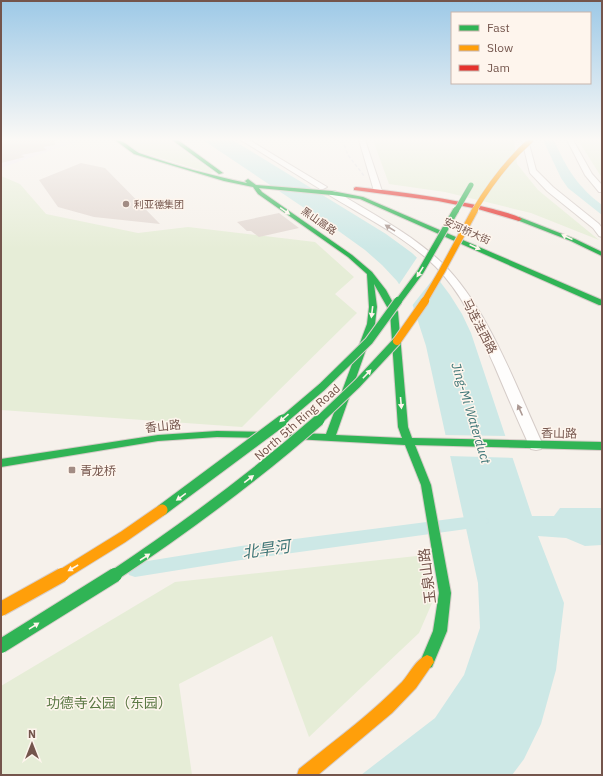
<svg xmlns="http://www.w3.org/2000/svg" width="603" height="776" viewBox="0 0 603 776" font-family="'IBM Plex Sans','Noto Sans SC',sans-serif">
	<rect width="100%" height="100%" fill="#f6f1eb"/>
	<path fill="#f2eaf2" d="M 1,140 L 68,140 L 75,142 L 1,168 Z"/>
	<path fill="#e6edd7" d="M 121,140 L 170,140 L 214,172 L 210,173 L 137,151 Z
		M 373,140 L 514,140 L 517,164 L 538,190 L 599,240 L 531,213 L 445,192 L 389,184 Z
		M 578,140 L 602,140 L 602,178 Z
		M 1,176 L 20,184 L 46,214 L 138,233 L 188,227 L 315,242 L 354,277 L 335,294 L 357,313 L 242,427 L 1,410 Z
		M 426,555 L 432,603 L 419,633 L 309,737 L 272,636 L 179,684 L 192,775 L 1,775 L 1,686 L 175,582 Z"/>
	<path fill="#cde8e6" d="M 203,140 L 233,140 L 386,234 L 412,253 L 435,275 L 450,295 L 462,314 L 471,333 L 532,516 L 554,516 L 560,508 L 602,508 L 602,545 L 585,546 L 566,538 L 538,536 L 564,603 L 556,670 L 541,724 L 524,759 L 512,775 L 361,775 L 435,718 L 464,675 L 480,628 L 478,583 L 426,346 L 413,306 L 397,281 L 382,265 L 365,250 L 340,232 Z
		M 543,140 L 554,140 C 566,168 578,187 602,205 L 602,215 L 568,188 L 561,178 Z"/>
	<path fill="#f6f1eb" d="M 418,256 L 437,274 L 411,307 L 398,286 Z
		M 443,435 L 507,436 L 515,458 L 448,456 Z"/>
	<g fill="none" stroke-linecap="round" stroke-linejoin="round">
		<path fill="#cde8e6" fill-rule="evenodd" d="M 481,515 L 486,517 L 489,521 L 486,525 L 481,527 L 241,560 L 135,577 L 129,575 L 127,570 L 129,565 L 135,563 L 241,546 Z"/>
	</g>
	<path fill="#e3d9d3" d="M 1,140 L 55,140 L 55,145 L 43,147 L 47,150 L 21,155 L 25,157 L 1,163 Z
		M 81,163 L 105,168 L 160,224 L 94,217 L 58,207 L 39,180 Z
		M 279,213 L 299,228 L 259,237 L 251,231 L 247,231 L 237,222 Z"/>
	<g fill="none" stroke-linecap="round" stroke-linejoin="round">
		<g stroke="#d5ccc8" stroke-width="2">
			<path id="street" d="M 241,140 L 249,140 L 327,187 L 323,189 L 320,189 Z
				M 359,140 L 365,140 L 382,191 L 381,193 L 378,193 L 374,191 Z
				M 522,140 L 528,140 L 536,170 L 553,187 L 599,224 L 602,228 L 602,237 L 599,236 L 593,228 L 547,191 L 530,173 Z
				M 567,140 L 573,140 L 592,174 L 602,185 L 602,192 L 599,192 L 585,175 Z
				M 329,191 L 335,191 C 371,213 410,233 441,262 C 488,307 516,387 543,445 L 541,449 L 536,450 L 531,449 L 529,445 C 517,419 506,393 495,367 C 479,331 463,294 435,266 C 404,236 365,217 329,195 Z"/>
		</g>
		<g stroke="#d6ccc8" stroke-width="2">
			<path id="fast" d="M 115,140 C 125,140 131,149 139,153 C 173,165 213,176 247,183 L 245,181 L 248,179 L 256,185 L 332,191 L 363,197 L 602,300 L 602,305 L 599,305 L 360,199 L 332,195 L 259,188 L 262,192 L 352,255 L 372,272 L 386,290 L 398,312 L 408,427 L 412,438 L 602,442 L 602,450 L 415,445 L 431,485 L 451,593 L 447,631 L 432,667 L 427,669 L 422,667 L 420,662 L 433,631 L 439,593 L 421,485 L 405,445 L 294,439 L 291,438 L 289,436 L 291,434 L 294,433 L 326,434 L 367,324 L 369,307 L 367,274 L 348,257 L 258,194 L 253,187 L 224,181 L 134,154 ZM 374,284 L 390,312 L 398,427 L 402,438 L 336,435 L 375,324 L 377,307 Z
				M 172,140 L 178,140 L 223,173 L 219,174 Z
				M 519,217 L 575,239 L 602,252 L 602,256 L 571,241 L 517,220 L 517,218 Z
				M 217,431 L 267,432 L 270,433 L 272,435 L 270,437 L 267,438 L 217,437 L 158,441 L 1,467 L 1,459 L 158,435 Z"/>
		</g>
		<g stroke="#d6ccc8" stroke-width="2">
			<path id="slow" d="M 427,655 L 432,657 L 434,662 L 416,688 L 392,713 L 318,775 L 297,775 L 299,769 C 334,741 371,714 402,682 C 410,673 416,659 427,655 Z"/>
		</g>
		<g stroke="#d6ccc8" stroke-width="2">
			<path id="jam" d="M 356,187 C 402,192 448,198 493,209 C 502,212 515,214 522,219 L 519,221 L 478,209 L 438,201 L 354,190 L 354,188 Z"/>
		</g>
		<use href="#street" fill="#fefdfc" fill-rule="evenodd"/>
		<use href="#fast" fill="#30b455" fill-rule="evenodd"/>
		<use href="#slow" fill="#ff9f0a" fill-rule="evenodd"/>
		<use href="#jam" fill="#e5322d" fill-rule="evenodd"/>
		<path stroke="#e4e2e5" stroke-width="1.5" stroke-dasharray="3.5 2" stroke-linecap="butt" d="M 342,140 L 348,155 L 365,177"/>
		<g stroke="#d8ceca" stroke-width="6" stroke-linecap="butt">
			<path id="fast-bridge-far4" d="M 456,211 L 471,185"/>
		</g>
		<g stroke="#d8ceca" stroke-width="8" stroke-linecap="butt">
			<path id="fast-bridge-far3" d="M 398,302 L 421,271 L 456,210"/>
		</g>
		<g stroke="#d8ceca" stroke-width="10" stroke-linecap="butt">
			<path id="fast-bridge-far2" d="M 282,421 L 322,387 L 369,341 L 398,301
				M 318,421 L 357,384 L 397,341"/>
		</g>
		<g stroke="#d8ceca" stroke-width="13" stroke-linecap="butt">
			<path id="fast-bridge-far1" d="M 162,510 L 283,420
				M 113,576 C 185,528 254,477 319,420"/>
		</g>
		<g stroke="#d8ceca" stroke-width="16" stroke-linecap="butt">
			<path id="fast-bridge" d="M 1,646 L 115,575"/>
		</g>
		<g stroke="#d8ceca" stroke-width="6" stroke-linecap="butt">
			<path id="slow-bridge-far4" d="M 474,211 C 490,184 507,161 531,140"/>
		</g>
		<g stroke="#d8ceca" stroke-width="8" stroke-linecap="butt">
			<path id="slow-bridge-far3" d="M 424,302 L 442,271 L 475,210"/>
		</g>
		<g stroke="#d8ceca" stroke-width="10" stroke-linecap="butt">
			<path id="slow-bridge-far2" d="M 397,341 L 425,301"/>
		</g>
		<g stroke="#d8ceca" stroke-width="13" stroke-linecap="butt">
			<path id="slow-bridge-far1" d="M 60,576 L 123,537 L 162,510"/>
		</g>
		<g stroke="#d8ceca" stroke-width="16" stroke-linecap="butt">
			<path id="slow-bridge" d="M 1,609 L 62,575"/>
		</g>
		<use href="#fast-bridge-far4" stroke="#30b455" stroke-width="5"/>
		<use href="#fast-bridge-far3" stroke="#30b455" stroke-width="6"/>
		<use href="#fast-bridge-far2" stroke="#30b455" stroke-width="8"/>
		<use href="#fast-bridge-far1" stroke="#30b455" stroke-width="11"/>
		<use href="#fast-bridge" stroke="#30b455" stroke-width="14"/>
		<use href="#slow-bridge-far4" stroke="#ff9f0a" stroke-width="5"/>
		<use href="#slow-bridge-far3" stroke="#ff9f0a" stroke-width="6"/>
		<use href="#slow-bridge-far2" stroke="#ff9f0a" stroke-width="8"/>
		<use href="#slow-bridge-far1" stroke="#ff9f0a" stroke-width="11"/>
		<use href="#slow-bridge" stroke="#ff9f0a" stroke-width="14"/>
	</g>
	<defs><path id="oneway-solid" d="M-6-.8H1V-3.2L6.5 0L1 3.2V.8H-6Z"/></defs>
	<g fill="#fef5ed">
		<use href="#oneway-solid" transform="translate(285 211) rotate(35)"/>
		<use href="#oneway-solid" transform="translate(567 237) rotate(-156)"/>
		<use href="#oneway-solid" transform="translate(475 247) rotate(24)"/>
		<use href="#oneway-solid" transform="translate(420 272) rotate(122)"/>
		<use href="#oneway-solid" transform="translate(372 312) rotate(97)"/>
		<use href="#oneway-solid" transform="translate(367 374) rotate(-46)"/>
		<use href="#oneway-solid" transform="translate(401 403) rotate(85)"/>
		<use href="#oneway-solid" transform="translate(284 418) rotate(139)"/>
		<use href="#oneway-solid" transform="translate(249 479) rotate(-37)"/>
		<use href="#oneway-solid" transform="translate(181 497) rotate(144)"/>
		<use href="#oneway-solid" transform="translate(145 557) rotate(-33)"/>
		<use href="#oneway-solid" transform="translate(73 568) rotate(150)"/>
		<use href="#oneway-solid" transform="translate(34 626) rotate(-32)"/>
	</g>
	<g fill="#ab9892">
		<use href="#oneway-solid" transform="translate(390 228) rotate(-148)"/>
		<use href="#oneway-solid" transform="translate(520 410) rotate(-114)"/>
	</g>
	<linearGradient id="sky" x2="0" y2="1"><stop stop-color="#9dc9e7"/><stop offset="0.56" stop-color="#fbf9f6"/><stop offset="1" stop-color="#fbf9f6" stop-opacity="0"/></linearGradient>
	<rect width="603" height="249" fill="url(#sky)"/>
	<g fill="#a28c84" stroke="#fef5ed" stroke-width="1.5">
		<circle cx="126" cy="204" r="4"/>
		<rect x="68" y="466" width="8" height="8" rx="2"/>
	</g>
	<g text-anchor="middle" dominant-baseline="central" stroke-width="3" stroke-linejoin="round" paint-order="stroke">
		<g font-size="10" fill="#74554c" stroke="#fef5ed" text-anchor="start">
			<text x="134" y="204">利亚德集团</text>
		</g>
		<g font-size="10" fill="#74554c" stroke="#fef5ed">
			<text transform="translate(319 221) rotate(35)">黑山扈路</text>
			<text transform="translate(467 231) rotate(24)">安河桥大街</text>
		</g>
		<g font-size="12" fill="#74554c" stroke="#fef5ed">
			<text transform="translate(480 326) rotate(63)">马连洼西路</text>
			<text transform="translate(297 422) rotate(-41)">North 5th Ring Road</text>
			<text transform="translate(163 426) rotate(-6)">香山路</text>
			<text transform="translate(559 433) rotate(1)">香山路</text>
		</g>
		<g font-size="12" fill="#74554c" stroke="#fef5ed" text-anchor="start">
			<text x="80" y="470">青龙桥</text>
		</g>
		<g font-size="13" font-style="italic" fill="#407778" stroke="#fef5ed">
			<text transform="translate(471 413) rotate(73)">Jing-Mi Waterduct</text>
		</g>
		<g font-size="14" fill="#74554c" stroke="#fef5ed">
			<text transform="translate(427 576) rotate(-97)">玉泉山路</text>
		</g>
		<g font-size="14" fill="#5c7945" stroke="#fef5ed">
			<text x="109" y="703">功德寺公园（东园）</text>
		</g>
		<g font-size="16" font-style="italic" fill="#407778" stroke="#fef5ed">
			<text transform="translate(266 549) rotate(-8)">北旱河</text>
		</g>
	</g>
	<rect width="603" height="776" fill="none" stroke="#74554c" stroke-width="4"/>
	<rect x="451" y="12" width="140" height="72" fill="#fef5ed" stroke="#c7b5ad"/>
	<rect x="459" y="25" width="20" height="6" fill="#30b455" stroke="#c7b5ad"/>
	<text x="487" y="32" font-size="12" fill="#74554c">Fast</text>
	<rect x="459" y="45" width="20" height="6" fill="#ff9f0a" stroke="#c7b5ad"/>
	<text x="487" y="52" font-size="12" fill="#74554c">Slow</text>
	<rect x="459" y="65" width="20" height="6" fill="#e5322d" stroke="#c7b5ad"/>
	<text x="487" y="72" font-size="12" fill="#74554c">Jam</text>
	<g transform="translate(32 744)" stroke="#fef5ed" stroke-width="3" paint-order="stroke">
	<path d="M0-3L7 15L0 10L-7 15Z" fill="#74554c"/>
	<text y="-6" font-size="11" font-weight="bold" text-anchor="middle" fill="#74554c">N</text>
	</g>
</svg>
